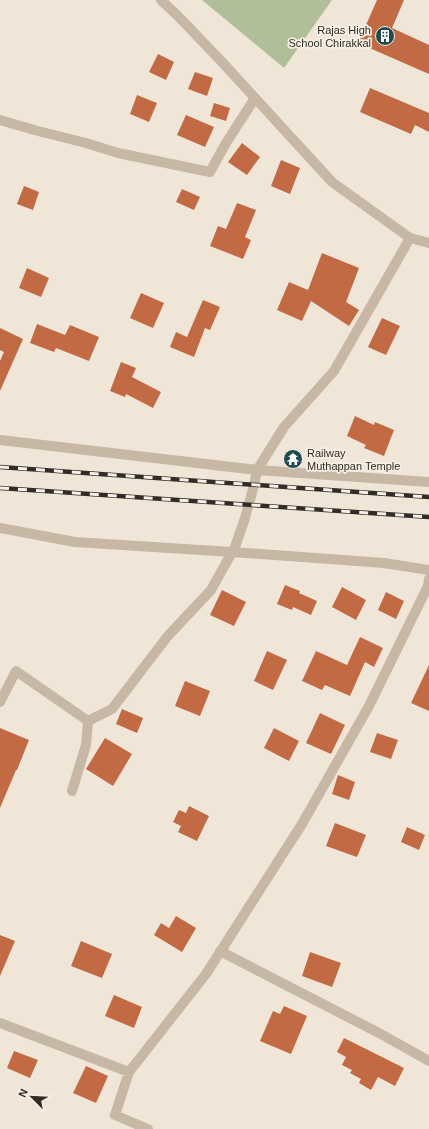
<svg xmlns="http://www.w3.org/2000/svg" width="429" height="1129" viewBox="0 0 429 1129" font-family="Arial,sans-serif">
	<rect width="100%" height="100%" fill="#f0e6d8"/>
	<path fill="#b0be99" d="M 202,0 L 332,0 L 284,68 Z"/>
	<path fill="#c26a44" d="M 377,0 L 404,0 L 392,28 L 429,45 L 429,74 L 358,43 Z
		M 158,54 L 174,62 L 166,80 L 149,72 Z
		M 195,72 L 213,78 L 207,96 L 188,89 Z
		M 370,88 L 429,113 L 429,132 L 415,125 L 411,134 L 360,112 Z
		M 137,95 L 157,103 L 149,122 L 130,114 Z
		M 214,103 L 230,108 L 226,121 L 210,116 Z
		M 186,115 L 214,127 L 205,147 L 177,135 Z
		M 242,143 L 260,157 L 247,175 L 228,162 Z
		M 281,160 L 300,168 L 290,194 L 271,186 Z
		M 24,186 L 39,192 L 33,210 L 17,204 Z
		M 182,189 L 200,197 L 194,210 L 176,202 Z
		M 237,203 L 256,210 L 245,237 L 251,240 L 243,259 L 210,246 L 218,226 L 226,229 Z
		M 322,253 L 359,268 L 346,302 L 359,310 L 349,326 L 311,301 L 302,321 L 277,310 L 289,282 L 308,290 Z
		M 27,268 L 49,278 L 41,297 L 19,288 Z
		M 141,293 L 164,303 L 153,328 L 130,318 Z
		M 203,300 L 220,307 L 210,330 L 205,328 L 194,357 L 170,347 L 176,332 L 187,337 Z
		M 382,318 L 400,326 L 386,355 L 368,347 Z
		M 37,324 L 65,335 L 70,325 L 99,337 L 89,361 L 56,348 L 54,352 L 30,343 Z
		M 0,328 L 23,339 L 0,391 L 0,361 L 4,352 L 0,350 Z
		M 121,362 L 136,368 L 132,377 L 161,392 L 153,408 L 126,394 L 125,397 L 110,391 Z
		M 355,416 L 374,425 L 375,422 L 394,430 L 384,456 L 364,448 L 366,445 L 347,436 Z
		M 285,585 L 300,591 L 299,593 L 317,601 L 311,615 L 293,607 L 292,610 L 277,604 Z
		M 342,587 L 366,600 L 356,620 L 332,607 Z
		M 222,590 L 246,602 L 234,626 L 210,615 Z
		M 386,592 L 404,601 L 396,619 L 378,610 Z
		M 360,637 L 383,648 L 374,667 L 365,662 L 350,696 L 325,685 L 322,690 L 302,681 L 316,651 L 347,665 Z
		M 267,651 L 287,660 L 273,690 L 254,681 Z
		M 429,665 L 429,711 L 411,703 Z
		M 185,681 L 210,691 L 200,716 L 175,706 Z
		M 122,709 L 143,718 L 137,733 L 116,724 Z
		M 320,713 L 345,725 L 331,754 L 306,743 Z
		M 0,728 L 29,740 L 17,770 L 16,770 L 0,808 Z
		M 274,728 L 299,741 L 289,761 L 264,748 Z
		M 377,733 L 398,740 L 391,759 L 370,752 Z
		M 105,738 L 132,754 L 113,786 L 86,769 Z
		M 338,775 L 355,782 L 349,800 L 332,794 Z
		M 189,806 L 209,816 L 197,841 L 178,832 L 181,826 L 173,822 L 179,810 L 186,813 Z
		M 335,823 L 366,835 L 357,857 L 326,846 Z
		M 407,827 L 425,835 L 419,850 L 401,842 Z
		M 176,916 L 196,928 L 182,952 L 154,935 L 161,923 L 169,928 Z
		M 0,935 L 15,941 L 0,976 Z
		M 81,941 L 112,954 L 102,978 L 71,966 Z
		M 310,952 L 341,963 L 332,987 L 302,976 Z
		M 114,995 L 142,1007 L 134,1028 L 105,1016 Z
		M 284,1006 L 307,1016 L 291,1054 L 260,1041 L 273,1011 L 280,1014 Z
		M 344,1038 L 404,1068 L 395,1086 L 378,1077 L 371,1090 L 359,1083 L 361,1079 L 350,1073 L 352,1070 L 342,1065 L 346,1057 L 337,1052 Z
		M 14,1051 L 38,1060 L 30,1078 L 7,1068 Z
		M 86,1066 L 108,1076 L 96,1103 L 73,1093 Z"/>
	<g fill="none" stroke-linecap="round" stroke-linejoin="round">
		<path stroke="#c7b7a5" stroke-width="10" d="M 161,0 L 178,16 L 222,62 L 332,182 L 410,238 L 429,243
			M 0,120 L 38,131 L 86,143 L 118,153 L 210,172 L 226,143 L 255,98
			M 0,440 L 257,470 L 429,482
			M 0,528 L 75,542 L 232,552 L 384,563 L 429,570
			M 0,702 L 16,671 L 88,721 L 112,709 L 167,637 L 211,590 L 235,547 L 245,518 L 254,485 L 257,470 L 284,427 L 334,371 L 410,238
			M 72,791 L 86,745 L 88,721
			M 220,951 L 379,1033 L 429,1061
			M 0,1023 L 129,1072 L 115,1115 L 148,1129
			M 129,1072 L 206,974 L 302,824 L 369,706 L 428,586 L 429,579"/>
		<g stroke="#332b26" stroke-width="4.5">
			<path id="rail" d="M 0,467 L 429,497
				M 0,488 L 429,517"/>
		</g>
		<use href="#rail" stroke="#f8f0e4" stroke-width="3" stroke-dasharray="9" stroke-linecap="butt"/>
	</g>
	<defs>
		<g id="building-disc" transform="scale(1)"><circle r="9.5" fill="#1d4c53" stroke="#f8f0e4"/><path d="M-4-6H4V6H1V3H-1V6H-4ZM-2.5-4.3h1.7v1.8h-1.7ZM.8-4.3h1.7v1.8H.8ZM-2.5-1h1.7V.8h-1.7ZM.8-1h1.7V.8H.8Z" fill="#fff"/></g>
		<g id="temple-disc" transform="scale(1)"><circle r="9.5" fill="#1d4c53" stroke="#f8f0e4"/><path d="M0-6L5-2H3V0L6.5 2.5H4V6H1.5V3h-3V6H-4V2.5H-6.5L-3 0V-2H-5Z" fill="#fff"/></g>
	</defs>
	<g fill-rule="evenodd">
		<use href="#building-disc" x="385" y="36"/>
		<use href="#temple-disc" x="293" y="459"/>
	</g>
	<g text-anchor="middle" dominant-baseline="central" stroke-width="3.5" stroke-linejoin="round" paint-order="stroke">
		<g font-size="11" fill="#332b26" stroke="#f8f0e4" text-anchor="end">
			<text x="371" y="30">Rajas High<tspan x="371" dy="13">School Chirakkal</tspan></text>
			<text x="307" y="453" text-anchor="start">Railway<tspan x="307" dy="13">Muthappan Temple</tspan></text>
		</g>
	</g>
	<g transform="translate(32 1097) rotate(294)" stroke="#f8f0e4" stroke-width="3" paint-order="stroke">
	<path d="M0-3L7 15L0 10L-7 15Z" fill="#332b26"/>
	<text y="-6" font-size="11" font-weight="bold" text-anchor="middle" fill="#332b26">N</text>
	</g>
</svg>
